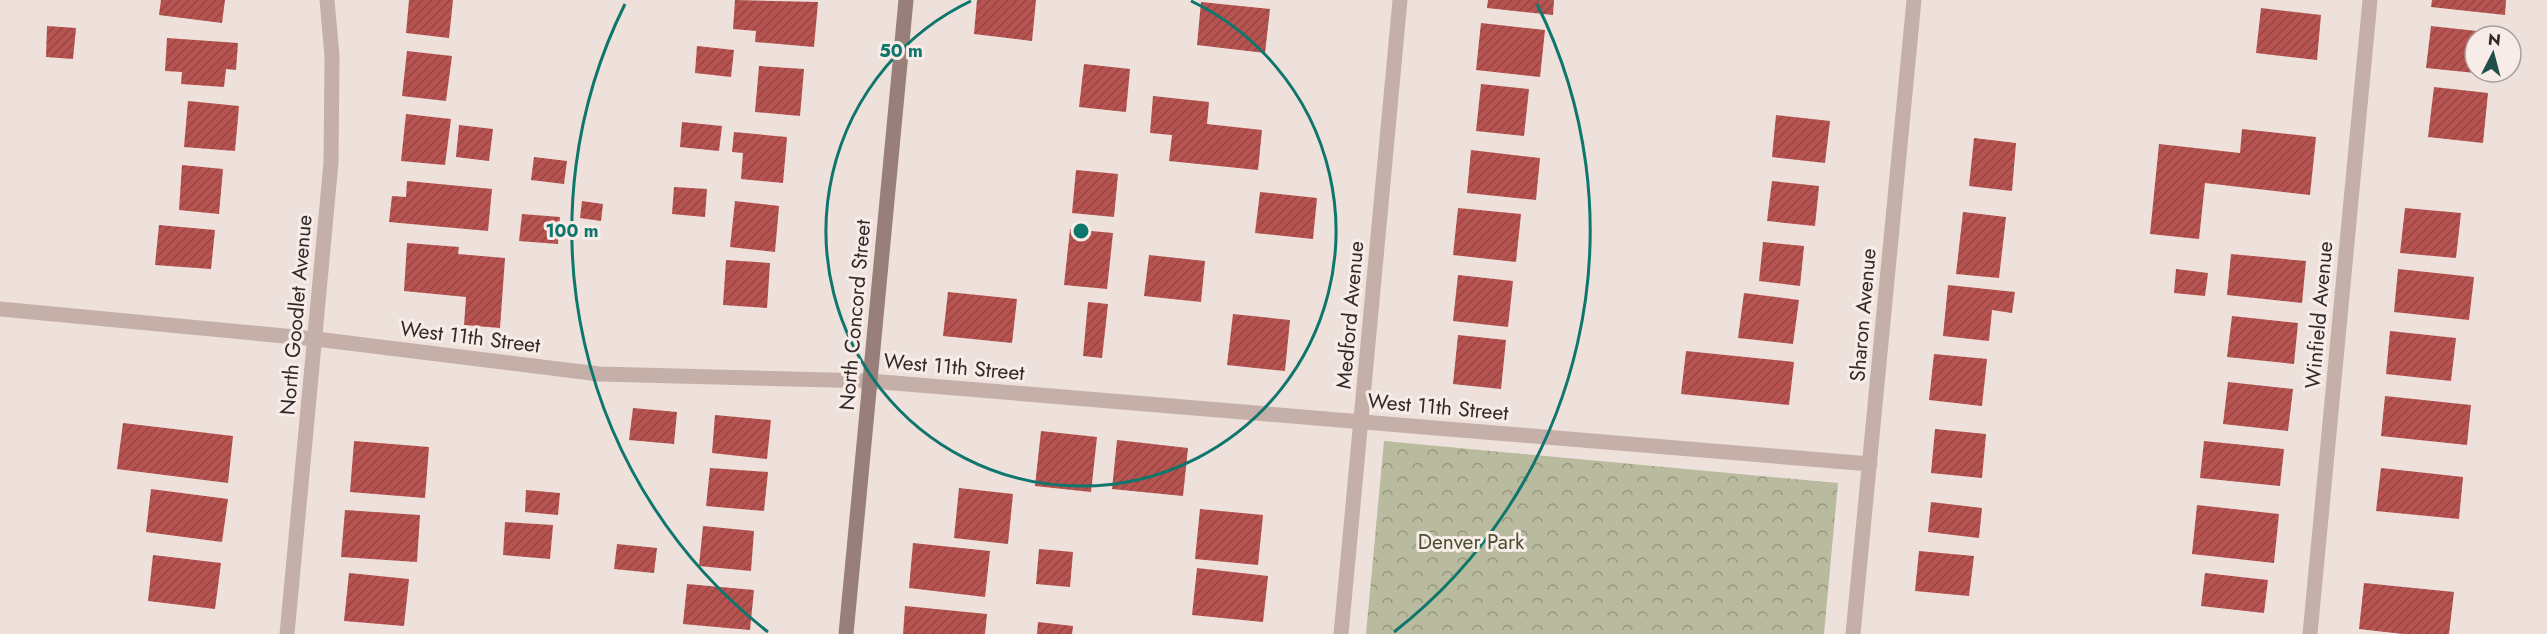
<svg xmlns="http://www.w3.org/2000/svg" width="2547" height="634" viewBox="0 0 2547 634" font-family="Jost,sans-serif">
	<defs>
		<pattern id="forest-crowns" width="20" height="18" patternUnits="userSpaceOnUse" patternTransform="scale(1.5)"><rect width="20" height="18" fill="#b8bb9d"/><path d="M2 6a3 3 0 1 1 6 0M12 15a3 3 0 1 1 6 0" fill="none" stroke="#969880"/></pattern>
		<pattern id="building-hatch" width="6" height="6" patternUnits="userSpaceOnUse" patternTransform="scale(1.5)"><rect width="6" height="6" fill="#b75350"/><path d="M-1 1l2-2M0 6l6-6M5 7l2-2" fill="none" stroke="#954542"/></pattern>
	</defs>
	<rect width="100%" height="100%" fill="#eee1db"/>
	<path fill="url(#forest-crowns)" d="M 1384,441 L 1838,483 L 1824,634 L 1366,634 Z"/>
	<path fill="url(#building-hatch)" d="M 161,0 L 225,0 L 222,23 L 159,15 Z
		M 409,0 L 453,0 L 449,38 L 406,33 Z
		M 735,0 L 818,2 L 814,47 L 755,42 L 756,31 L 733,29 Z
		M 977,0 L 1036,0 L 1032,41 L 974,34 Z
		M 1488,0 L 1554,0 L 1553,15 L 1487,8 Z
		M 2432,0 L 2506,0 L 2505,15 L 2431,7 Z
		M 1201,2 L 1270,9 L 1265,53 L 1197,45 Z
		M 2261,8 L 2321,15 L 2317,60 L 2256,53 Z
		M 1481,23 L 1545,30 L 1540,77 L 1476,70 Z
		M 47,26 L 76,28 L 73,59 L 46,57 Z
		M 2431,26 L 2495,33 L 2494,36 L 2475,36 L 2475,73 L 2426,68 Z
		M 167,38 L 238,43 L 236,70 L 226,69 L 224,87 L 181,84 L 182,72 L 165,71 Z
		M 697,46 L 734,50 L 731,77 L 695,73 Z
		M 407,51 L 452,56 L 446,101 L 402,96 Z
		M 1084,64 L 1130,69 L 1126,112 L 1079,107 Z
		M 759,66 L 804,69 L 800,116 L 755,112 Z
		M 1481,84 L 1529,89 L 1524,136 L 1476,131 Z
		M 2434,87 L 2488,93 L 2483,143 L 2428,137 Z
		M 1153,96 L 1209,102 L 1207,124 L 1262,130 L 1258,170 L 1169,161 L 1172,135 L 1150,133 Z
		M 188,101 L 239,106 L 235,151 L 184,147 Z
		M 406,114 L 451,119 L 445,165 L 401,161 Z
		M 1776,115 L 1830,121 L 1825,163 L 1772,157 Z
		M 682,122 L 722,126 L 719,151 L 680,147 Z
		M 459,125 L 493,129 L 489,161 L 456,157 Z
		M 2242,129 L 2316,137 L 2310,195 L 2205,183 L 2199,239 L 2150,234 L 2159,144 L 2240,153 Z
		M 734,132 L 787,137 L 783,183 L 741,179 L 743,153 L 732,152 Z
		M 1974,138 L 2016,143 L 2012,191 L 1969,186 Z
		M 1471,150 L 1540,158 L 1536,200 L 1467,193 Z
		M 534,157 L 567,161 L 564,184 L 531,180 Z
		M 182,165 L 223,169 L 219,214 L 179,210 Z
		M 1076,170 L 1118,174 L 1114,217 L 1072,213 Z
		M 407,181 L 492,189 L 488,231 L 389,222 L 392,196 L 406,197 Z
		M 1772,181 L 1819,186 L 1815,226 L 1767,221 Z
		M 674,187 L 707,189 L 705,217 L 672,214 Z
		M 1260,192 L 1317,198 L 1313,239 L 1255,233 Z
		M 582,201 L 603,204 L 601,221 L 580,218 Z
		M 735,201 L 779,206 L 775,252 L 730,247 Z
		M 1458,208 L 1521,214 L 1516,262 L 1453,255 Z
		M 2405,208 L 2461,213 L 2456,258 L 2400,253 Z
		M 1963,212 L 2006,217 L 1999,278 L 1956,274 Z
		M 522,214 L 560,217 L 558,244 L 519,241 Z
		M 159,225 L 215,230 L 211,269 L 155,265 Z
		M 1070,229 L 1113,233 L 1107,289 L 1064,285 Z
		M 1763,242 L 1804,246 L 1800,286 L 1759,281 Z
		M 407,243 L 459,247 L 458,254 L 505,258 L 500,328 L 464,325 L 466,297 L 404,291 Z
		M 2231,254 L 2306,261 L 2302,303 L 2227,295 Z
		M 1149,255 L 1205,261 L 1201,302 L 1144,296 Z
		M 726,260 L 770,263 L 767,308 L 723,305 Z
		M 2176,269 L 2208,273 L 2205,296 L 2174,293 Z
		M 2398,269 L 2474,277 L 2469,320 L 2394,312 Z
		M 1458,275 L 1513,281 L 1508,327 L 1453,321 Z
		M 1948,285 L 2015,292 L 2012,313 L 1992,310 L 1989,341 L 1943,336 Z
		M 948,292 L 1017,299 L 1012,343 L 943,336 Z
		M 1744,293 L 1799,300 L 1793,344 L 1738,338 Z
		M 1088,302 L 1108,304 L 1102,358 L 1083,356 Z
		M 1233,314 L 1290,320 L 1285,371 L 1227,365 Z
		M 2232,316 L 2298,323 L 2294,364 L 2227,357 Z
		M 2390,331 L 2456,338 L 2451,381 L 2386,374 Z
		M 1458,335 L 1506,340 L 1501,389 L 1453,384 Z
		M 1686,351 L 1794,362 L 1789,405 L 1681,394 Z
		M 1934,354 L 1987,359 L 1982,406 L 1929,400 Z
		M 2228,382 L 2293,389 L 2288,431 L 2223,424 Z
		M 2385,396 L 2471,405 L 2467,445 L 2381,436 Z
		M 633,408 L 677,412 L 674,444 L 629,440 Z
		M 715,415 L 771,420 L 767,459 L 712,453 Z
		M 123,423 L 233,436 L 228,483 L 117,469 Z
		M 1935,429 L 1986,434 L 1982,478 L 1931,473 Z
		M 1041,431 L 1097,437 L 1091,492 L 1035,486 Z
		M 1117,440 L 1188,448 L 1183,496 L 1112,489 Z
		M 354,441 L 429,447 L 425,498 L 350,492 Z
		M 2204,441 L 2284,449 L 2280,486 L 2200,478 Z
		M 710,468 L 768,472 L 764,511 L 706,506 Z
		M 2381,468 L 2463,477 L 2459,519 L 2376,511 Z
		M 959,488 L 1013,494 L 1008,544 L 954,538 Z
		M 151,489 L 228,499 L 222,542 L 146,532 Z
		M 526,490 L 560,493 L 558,515 L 525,512 Z
		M 1931,502 L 1982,508 L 1979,538 L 1928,532 Z
		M 2197,505 L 2279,514 L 2274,563 L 2192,554 Z
		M 1200,509 L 1263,515 L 1258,565 L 1195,559 Z
		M 345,510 L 420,515 L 417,562 L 341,557 Z
		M 505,522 L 553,525 L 550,559 L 503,555 Z
		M 703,526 L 754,531 L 751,571 L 699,566 Z
		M 913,543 L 990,551 L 985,597 L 909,588 Z
		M 617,544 L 657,548 L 654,573 L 614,569 Z
		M 1039,549 L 1073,552 L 1070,587 L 1036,584 Z
		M 1919,551 L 1974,556 L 1969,596 L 1915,591 Z
		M 153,555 L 221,563 L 215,609 L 148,601 Z
		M 1197,568 L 1268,576 L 1263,622 L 1192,615 Z
		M 349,573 L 409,579 L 404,626 L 344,621 Z
		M 2205,573 L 2268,580 L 2264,613 L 2201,606 Z
		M 2364,583 L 2454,592 L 2449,634 L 2403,634 L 2359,629 Z
		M 687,584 L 754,590 L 750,630 L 683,624 Z
		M 905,606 L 987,614 L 985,634 L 903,634 Z
		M 1038,622 L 1073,626 L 1072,634 L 1037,634 Z"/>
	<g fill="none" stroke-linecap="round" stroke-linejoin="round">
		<path stroke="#c5b0a9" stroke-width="15" d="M 0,309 L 316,339 L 599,374 L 870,381 L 1870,464
			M 287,634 L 331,163 L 332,56 L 327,0
			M 1341,634 L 1400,0
			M 1853,634 L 1914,0
			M 2310,634 L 2370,0"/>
		<path stroke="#987f7a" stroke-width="15" d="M 846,634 L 906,0"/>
	</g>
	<g fill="none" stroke="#0f766e" stroke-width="3">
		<path d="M1191 1A255 255 0 1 1 971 1"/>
		<path d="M768 632A509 509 0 0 1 625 4M1537 4A509 509 0 0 1 1394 632"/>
	</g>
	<g text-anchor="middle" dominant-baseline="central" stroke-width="6" stroke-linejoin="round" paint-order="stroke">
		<g font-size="21" fill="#332928" stroke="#f7ece7">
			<text transform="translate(296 315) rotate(-85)">North Goodlet Avenue</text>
			<text transform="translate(855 315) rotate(-85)">North Concord Street</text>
			<text transform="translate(1350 315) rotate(-85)">Medford Avenue</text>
			<text transform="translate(1863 315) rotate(-85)">Sharon Avenue</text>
			<text transform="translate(2319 315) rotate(-85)">Winfield Avenue</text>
			<text transform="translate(470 337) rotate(7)">West 11th Street</text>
			<text transform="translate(954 367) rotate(5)">West 11th Street</text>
			<text transform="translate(1438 407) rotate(5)">West 11th Street</text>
		</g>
		<g font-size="21" fill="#494e2e" stroke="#f7ece7">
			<text x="1471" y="542">Denver Park</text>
		</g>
	</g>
	<circle cx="1081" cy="231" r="9" fill="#0f766e" stroke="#f7ece7" stroke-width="3"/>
	<g font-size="18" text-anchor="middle" font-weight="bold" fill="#0f766e" stroke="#f7ece7" stroke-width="6" stroke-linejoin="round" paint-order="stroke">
		<text x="901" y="57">50 m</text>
		<text x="572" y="237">100 m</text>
	</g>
	<g transform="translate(2493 54) rotate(6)"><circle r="28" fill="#f7ece7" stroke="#a99e9b" stroke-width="1.5"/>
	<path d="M0-4.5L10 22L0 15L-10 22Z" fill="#224f49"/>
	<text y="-9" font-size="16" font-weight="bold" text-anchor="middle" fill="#332928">N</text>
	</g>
</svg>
